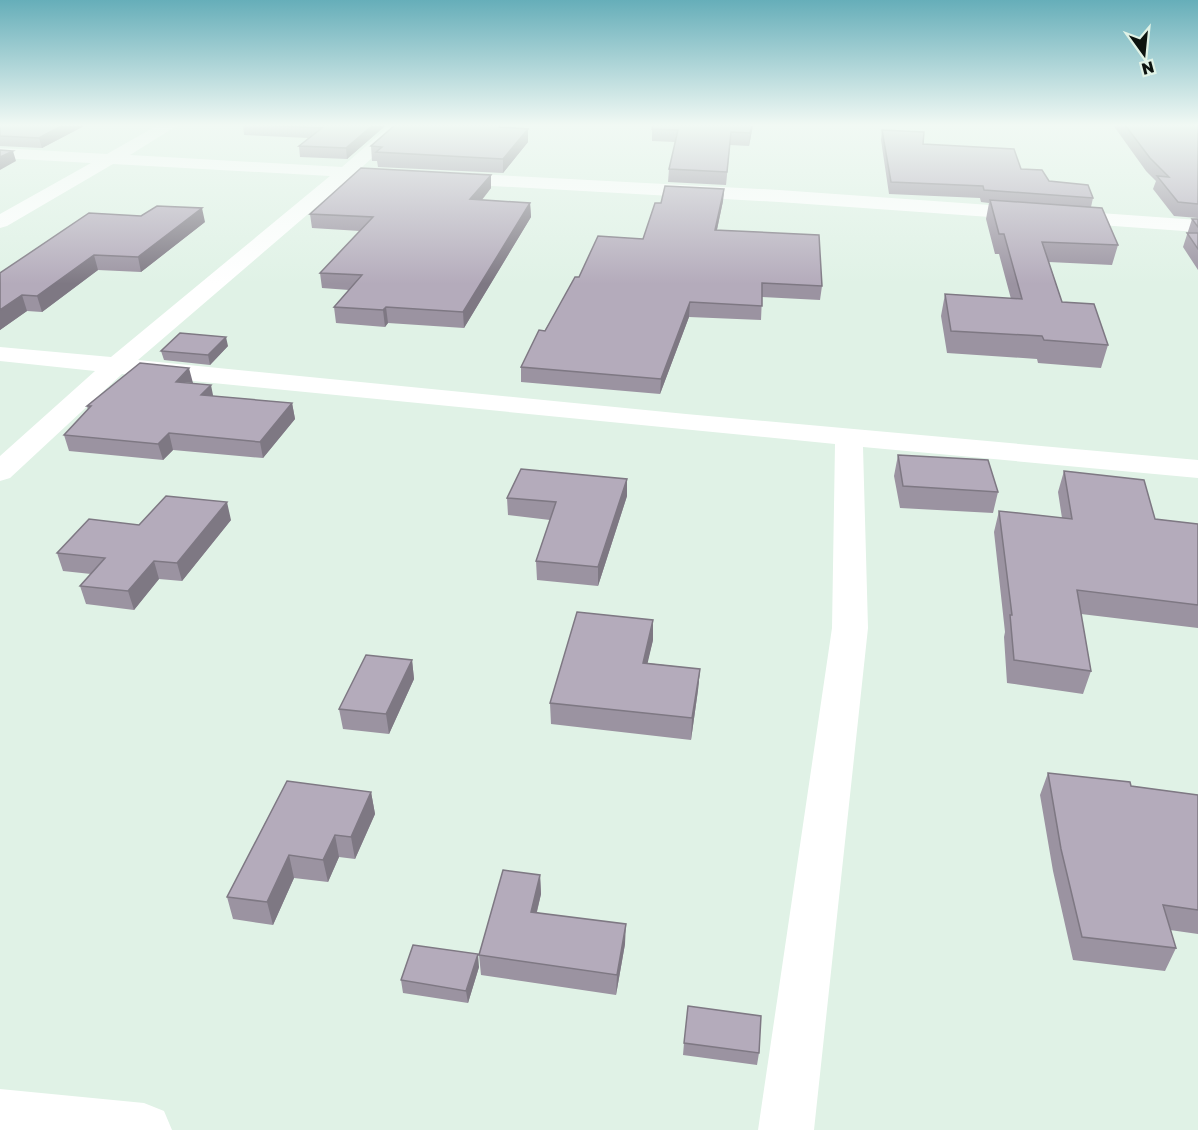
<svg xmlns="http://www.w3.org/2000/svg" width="1198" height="1130" viewBox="0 0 1198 1130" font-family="'Golos Text',sans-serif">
	<rect width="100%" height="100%" fill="#e0f2e6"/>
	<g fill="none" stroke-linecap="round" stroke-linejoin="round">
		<path fill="#fff" fill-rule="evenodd" d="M 158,125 L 178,125 L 130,155 L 342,167 L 390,125 L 408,125 L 361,168 L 779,190 L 1198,220 L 1198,232 L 779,202 L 350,178 L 138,360 L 686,414 L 1198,460 L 1198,478 L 863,447 L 868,628 L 814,1130 L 758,1130 L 832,628 L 835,444 L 122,374 L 10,478 L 0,481 L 0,456 L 95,371 L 0,361 L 0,347 L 111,357 L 330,176 L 113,164 L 7,226 L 0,228 L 0,214 L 91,163 L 0,158 L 0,148 L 107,154 Z
			M 0,1089 L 144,1103 L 164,1111 L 172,1130 L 0,1130 Z"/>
	</g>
	<path fill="#9b93a1" d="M 0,125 L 84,126 L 42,148 L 0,146 Z
		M 243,125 L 385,125 L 385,126 L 347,159 L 300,157 L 299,146 L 308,138 L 244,135 Z
		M 653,125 L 753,125 L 749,146 L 730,145 L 726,185 L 668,182 L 669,169 L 675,142 L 652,141 L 652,129 Z
		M 1113,125 L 1198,125 L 1198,218 L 1174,216 L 1153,189 L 1156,181 L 1146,171 Z
		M 507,127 L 528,129 L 528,142 L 503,173 L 378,167 L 377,161 L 372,161 L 371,146 Z
		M 882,130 L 923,144 L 1021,169 L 1049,181 L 1093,198 L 1091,207 L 1118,245 L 1112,265 L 1049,262 L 1062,302 L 1108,345 L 1101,368 L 1038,363 L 1037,359 L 947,353 L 941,316 L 945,294 L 1011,299 L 999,254 L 995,254 L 986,219 L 989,203 L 981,202 L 980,198 L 889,194 L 881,140 Z
		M 491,188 L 482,200 L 530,203 L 531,217 L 464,328 L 388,323 L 385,327 L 336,323 L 334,307 L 349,290 L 322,288 L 320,273 L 360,231 L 312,228 L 310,214 Z
		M 724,189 L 723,201 L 717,230 L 822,286 L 820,300 L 762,297 L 761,320 L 689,317 L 660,394 L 521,382 L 521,367 L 579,277 L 643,239 L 661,203 Z
		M 1192,219 L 1198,219 L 1198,270 L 1183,247 Z
		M 205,222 L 141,272 L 98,270 L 42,312 L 27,311 L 0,330 L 0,273 Z
		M 228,346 L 210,365 L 164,360 L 161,351 Z
		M 193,383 L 213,396 L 292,403 L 295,419 L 263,458 L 173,450 L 163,460 L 69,451 L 64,435 L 88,410 L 87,406 Z
		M 898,455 L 998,492 L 993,513 L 900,508 L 894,476 Z
		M 1064,471 L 1155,519 L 1198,524 L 1198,628 L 1081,614 L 1091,671 L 1083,694 L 1007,683 L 1004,637 L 1005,632 L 994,532 L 999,511 L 1062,518 L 1058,492 Z
		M 627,479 L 627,496 L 598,586 L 537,580 L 536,561 L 550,520 L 508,515 L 507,498 Z
		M 231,520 L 182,581 L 159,579 L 134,610 L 86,604 L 80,586 L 91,574 L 63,571 L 57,553 L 139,525 Z
		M 653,640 L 647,663 L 700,669 L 698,690 L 691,740 L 551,724 L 550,703 Z
		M 412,660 L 414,679 L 389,734 L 343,729 L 339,709 Z
		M 1048,773 L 1131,786 L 1198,795 L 1198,934 L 1170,930 L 1176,948 L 1165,971 L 1073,960 L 1053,871 L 1040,795 Z
		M 371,792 L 375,814 L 355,859 L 339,857 L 328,882 L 294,878 L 273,925 L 233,919 L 227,897 Z
		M 540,875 L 541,894 L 537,912 L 625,944 L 616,995 L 481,975 L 479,955 Z
		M 479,967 L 468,1003 L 403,993 L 401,980 Z
		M 684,1043 L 759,1053 L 757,1065 L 683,1055 Z"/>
	<path fill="#7e7883" d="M 63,125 L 83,125 L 84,126 L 42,148 L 39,138 Z
		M 373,125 L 385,126 L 347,159 L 346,148 Z
		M 752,125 L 753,125 L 749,146 L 750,133 Z
		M 528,129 L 528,142 L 503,173 L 503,159 Z
		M 13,151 L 16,161 L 0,170 L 0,157 Z
		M 491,175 L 491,188 L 471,213 L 470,199 Z
		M 724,189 L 723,201 L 714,243 L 715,230 Z
		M 530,203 L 531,217 L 464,328 L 463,312 Z
		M 202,208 L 205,222 L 141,272 L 138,257 Z
		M 94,255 L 98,270 L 42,312 L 37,296 Z
		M 22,295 L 27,311 L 0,330 L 0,310 Z
		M 690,302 L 689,317 L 660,394 L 661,379 Z
		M 386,307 L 388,323 L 385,327 L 383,310 Z
		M 226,337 L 228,346 L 210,365 L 208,355 Z
		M 189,368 L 193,383 L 176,382 Z
		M 211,385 L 214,400 L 201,395 Z
		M 292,403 L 295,419 L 263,458 L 260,442 Z
		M 169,433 L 173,450 L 163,460 L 158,444 Z
		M 627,479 L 627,496 L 598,586 L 598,567 Z
		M 227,502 L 231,520 L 182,581 L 177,563 Z
		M 154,561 L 159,579 L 134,610 L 128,591 Z
		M 653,620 L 653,640 L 643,683 L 643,663 Z
		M 412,660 L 414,679 L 389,734 L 386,714 Z
		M 700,669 L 698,690 L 691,740 L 692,718 Z
		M 371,792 L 375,814 L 355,859 L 351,837 Z
		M 335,835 L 339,857 L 328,882 L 323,860 Z
		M 289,855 L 294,878 L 273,925 L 267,902 Z
		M 540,875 L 541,894 L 532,931 L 531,912 Z
		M 626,924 L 625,944 L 616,995 L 617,975 Z
		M 478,954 L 479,967 L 468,1003 L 466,991 Z"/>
	<path fill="#b4abbb" stroke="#7e7883" stroke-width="1.5" d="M 0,125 L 63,125 L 39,138 L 0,136 Z
		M 263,125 L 373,125 L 346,148 L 299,146 L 322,128 Z
		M 395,125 L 500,125 L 499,127 L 528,129 L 503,159 L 376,152 L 382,147 L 371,146 Z
		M 653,125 L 752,125 L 750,133 L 731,132 L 727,172 L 669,169 L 678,130 L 652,129 Z
		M 1125,125 L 1198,125 L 1198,204 L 1178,202 L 1157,176 L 1169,177 L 1150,158 Z
		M 882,130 L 924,132 L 923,144 L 1014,149 L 1021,169 L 1042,170 L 1049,181 L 1088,185 L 1093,198 L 984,190 L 983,186 L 891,182 Z
		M 0,150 L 13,151 L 0,157 Z
		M 361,168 L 491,175 L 470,199 L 530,203 L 463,312 L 386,307 L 383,310 L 334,307 L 362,275 L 320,273 L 373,217 L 310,214 Z
		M 665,186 L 724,189 L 715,230 L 819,235 L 822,286 L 762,283 L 762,306 L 690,302 L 661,379 L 521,367 L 539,330 L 545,331 L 575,277 L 579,277 L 598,236 L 643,239 L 655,203 L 661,203 Z
		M 990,200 L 1102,208 L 1118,245 L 1042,242 L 1062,302 L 1094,304 L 1108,345 L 1044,340 L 1042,336 L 951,331 L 945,294 L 1022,299 L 1004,234 L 999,234 Z
		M 157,206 L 202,208 L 138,257 L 94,255 L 37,296 L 22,295 L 0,310 L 0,273 L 89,213 L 141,216 Z
		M 1192,219 L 1198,219 L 1198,227 Z
		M 1187,233 L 1198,233 L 1198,249 Z
		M 180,333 L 226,337 L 208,355 L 161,351 Z
		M 140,363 L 189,368 L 176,382 L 211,385 L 201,395 L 292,403 L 260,442 L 169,433 L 158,444 L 64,435 L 91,406 L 87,406 Z
		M 898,455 L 988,460 L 998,492 L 903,486 Z
		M 521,469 L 627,479 L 598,567 L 536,561 L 556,502 L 507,498 Z
		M 1064,471 L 1144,480 L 1155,519 L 1198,524 L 1198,605 L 1077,590 L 1091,671 L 1014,660 L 1010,615 L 1012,615 L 999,511 L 1072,519 Z
		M 166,496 L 227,502 L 177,563 L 154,561 L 128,591 L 80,586 L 105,558 L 57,553 L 89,519 L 139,525 Z
		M 577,612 L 653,620 L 643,663 L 700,669 L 692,718 L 550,703 Z
		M 366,655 L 412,660 L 386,714 L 339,709 Z
		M 1048,773 L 1130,782 L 1131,786 L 1198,795 L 1198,910 L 1163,905 L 1176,948 L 1082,937 L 1061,849 Z
		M 287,781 L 371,792 L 351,837 L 335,835 L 323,860 L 289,855 L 267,902 L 227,897 Z
		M 503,870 L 540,875 L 531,912 L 626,924 L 617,975 L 479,955 Z
		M 413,945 L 478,954 L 466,991 L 401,980 Z
		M 688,1006 L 761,1016 L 759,1053 L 684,1043 Z"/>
	<linearGradient id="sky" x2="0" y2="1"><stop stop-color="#66aeb9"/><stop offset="0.44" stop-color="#f1f9f4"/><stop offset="1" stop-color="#f1f9f4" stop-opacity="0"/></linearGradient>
	<rect width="1198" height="284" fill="url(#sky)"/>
	<g transform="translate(1144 54) rotate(165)" stroke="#e0f2e6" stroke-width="4.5" paint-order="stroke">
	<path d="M0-4.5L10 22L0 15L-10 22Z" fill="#0d130f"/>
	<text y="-9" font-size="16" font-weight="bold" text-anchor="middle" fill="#0d130f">N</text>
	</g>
</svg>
